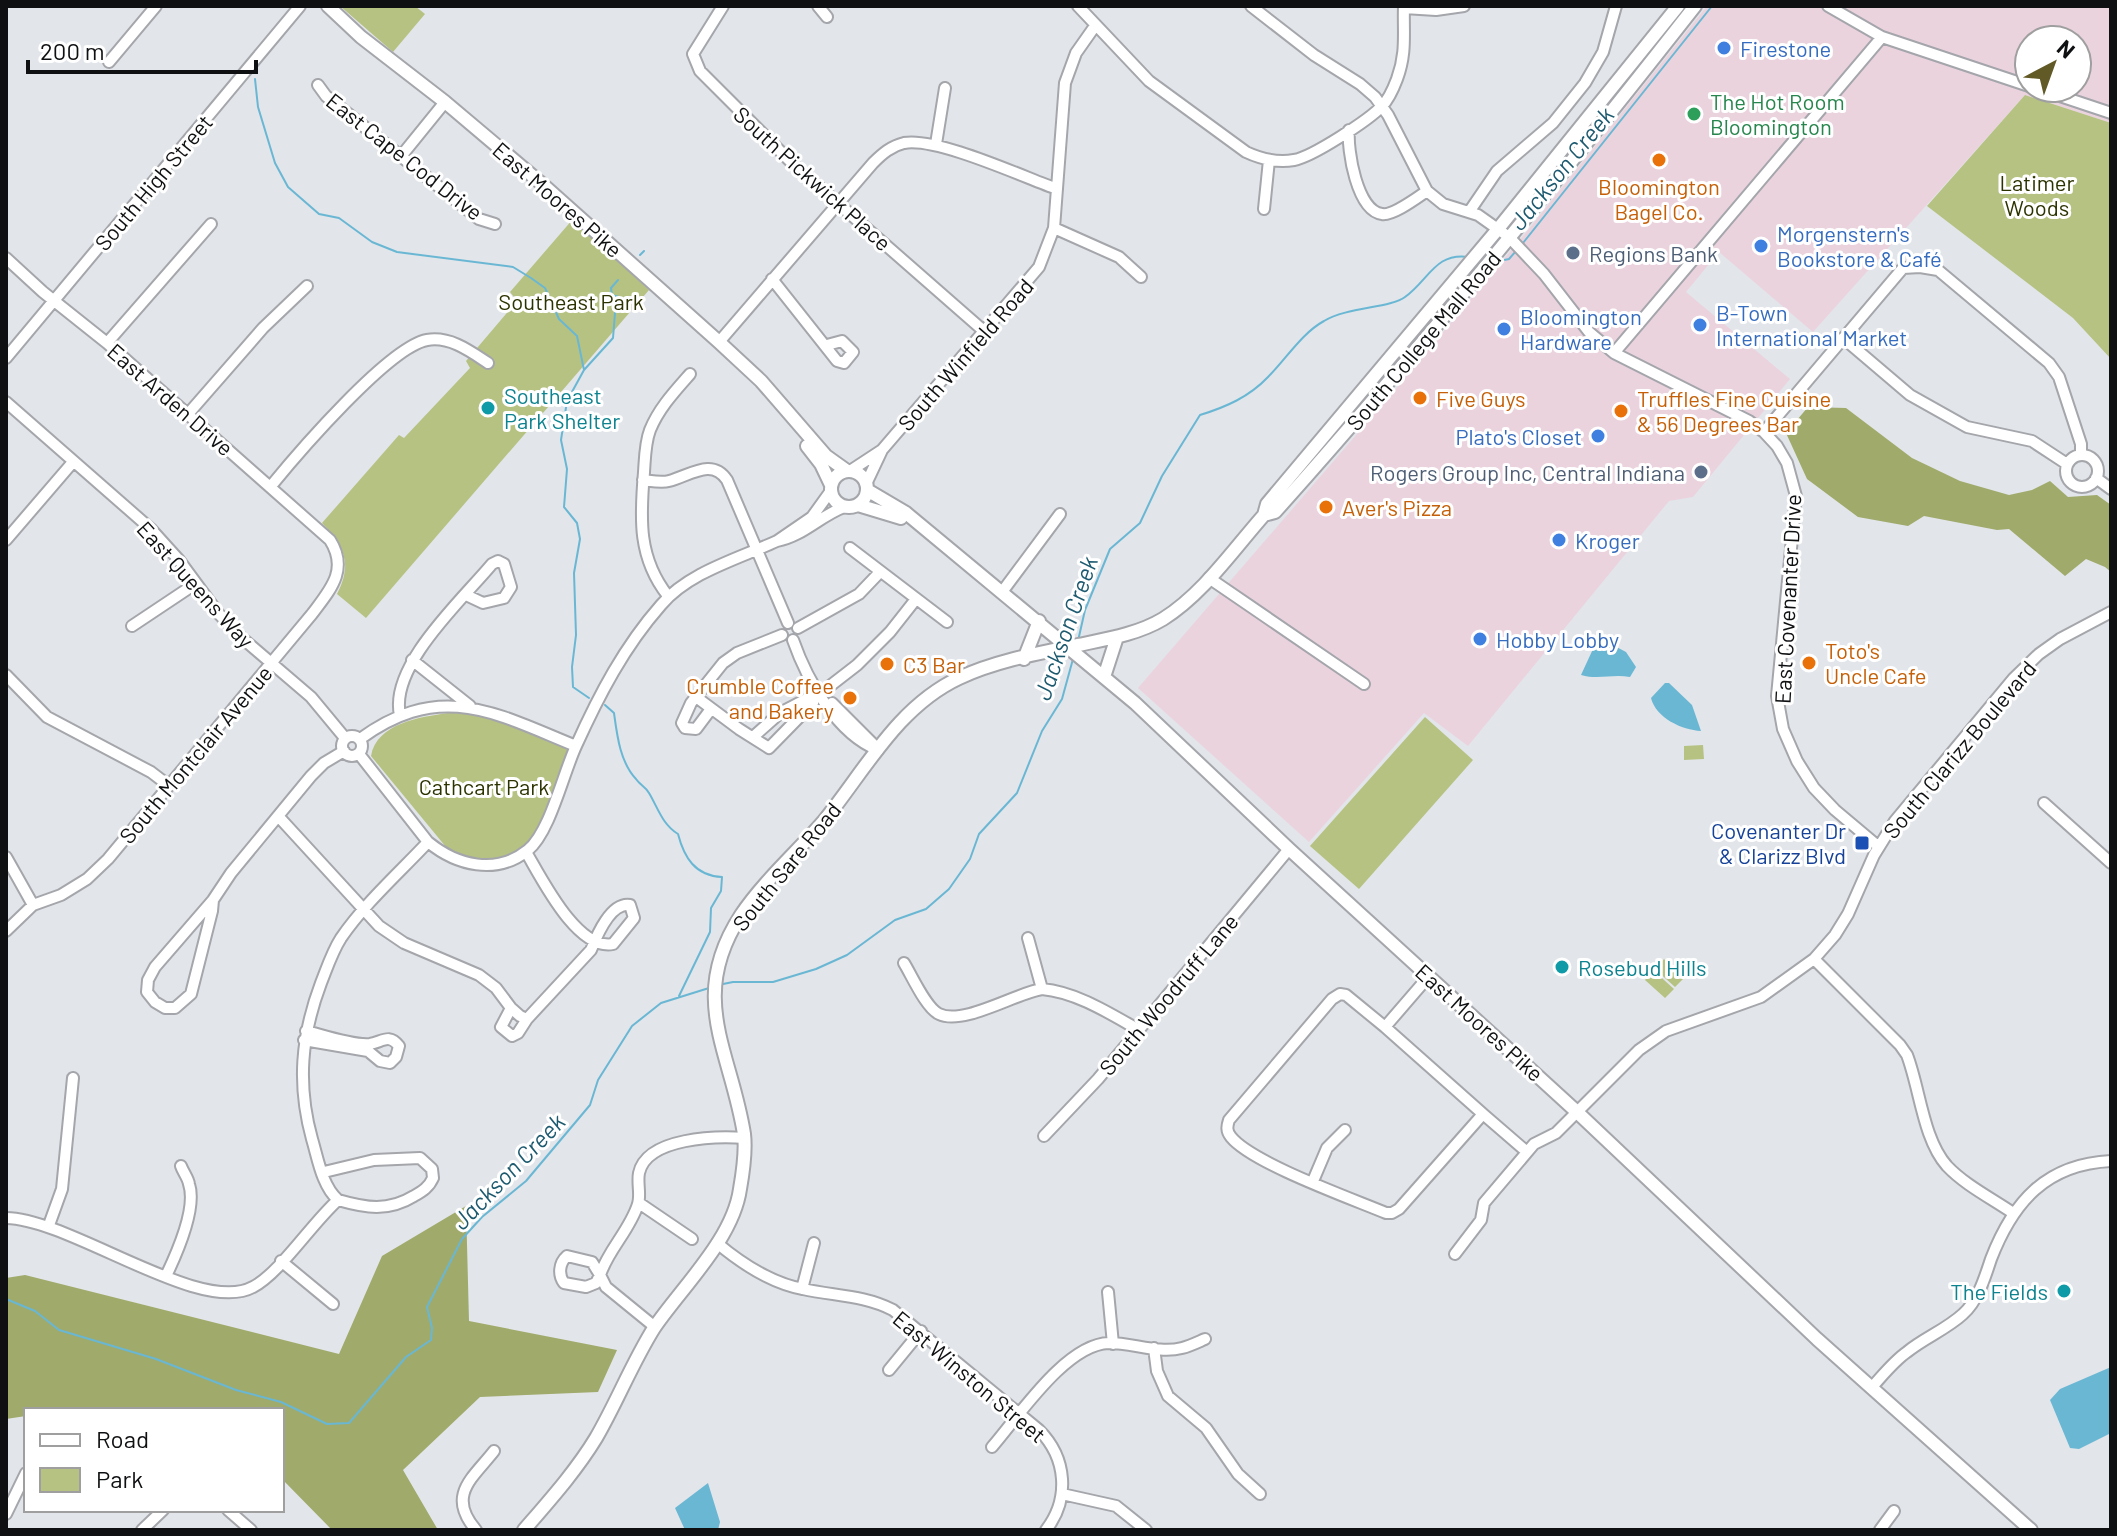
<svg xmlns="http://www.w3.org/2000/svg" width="2117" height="1536" viewBox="0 0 2117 1536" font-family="Barlow,sans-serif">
	<rect width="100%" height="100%" fill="#e2e5ea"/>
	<path fill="#ebd3de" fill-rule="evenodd" d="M 1707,6 L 2111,6 L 2111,123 L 2025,95 L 1813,332 L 1719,252 L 1686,292 L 1790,379 L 1693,497 L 1669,501 L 1468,746 L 1424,713 L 1309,842 L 1138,688 L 1388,398 L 1524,235 ZM 2029,40 L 2077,40 L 2077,88 L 2029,88 Z"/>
	<path fill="#b6c282" d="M 340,6 L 415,6 L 425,14 L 393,52 Z
		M 2025,95 L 2111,123 L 2111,359 L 2073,318 L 1927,206 Z
		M 573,219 L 649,290 L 366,618 L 337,594 C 353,563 344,546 322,523 L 399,435 L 404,438 L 470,368 L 466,361 L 517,301 L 510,292 Z
		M 448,713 C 496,712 528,731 570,751 L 541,832 C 516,864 479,867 446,847 L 371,756 C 377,723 420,717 448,713 Z
		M 1425,717 L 1473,760 L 1359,889 L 1310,846 Z
		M 1703,745 L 1704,759 L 1684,760 L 1684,746 Z
		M 1664,959 L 1684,978 L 1675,987 L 1655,969 Z
		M 1653,970 L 1674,989 L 1665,998 L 1645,980 Z"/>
	<path fill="#9faa6b" d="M 1808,407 L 1846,408 L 1912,458 L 1960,481 L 2009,495 L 2032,490 L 2050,481 L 2068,497 L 2097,495 L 2111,505 L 2111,572 L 2105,567 L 2086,559 L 2065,576 L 2009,529 L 1997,530 L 1924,516 L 1908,526 L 1858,517 L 1807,479 L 1786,433 Z
		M 466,1206 L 469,1321 L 617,1350 L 598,1392 L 480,1397 L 403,1470 L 438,1530 L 332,1530 L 282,1479 L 282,1410 L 87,1410 C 78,1405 40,1410 26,1410 L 26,1416 L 6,1419 L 6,1278 L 25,1275 L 339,1354 L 382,1256 Z"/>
	<path fill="#6ab7d4" d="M 1607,642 L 1626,652 L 1636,667 L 1630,677 C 1612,674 1598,680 1581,675 L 1593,649 Z
		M 1665,683 L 1669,683 L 1692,705 L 1701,731 C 1682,730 1656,718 1651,698 Z
		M 2111,1367 L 2111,1433 L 2079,1449 L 2070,1448 L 2050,1400 L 2060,1389 Z
		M 708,1483 L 720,1522 L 718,1530 L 685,1530 L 675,1508 Z"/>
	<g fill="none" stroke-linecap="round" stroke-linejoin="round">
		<path stroke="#6ab7d4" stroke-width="2" d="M 255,79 L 258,107 L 275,163 L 288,187 L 319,214 L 339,218 L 372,242 L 397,252 L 513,267 L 531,278 L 545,288 L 559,319 L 577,336 L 584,370
			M 1523,243 L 1712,6
			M 640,255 L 644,251
			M 1495,262 L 1509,259 L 1516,251
			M 1078,641 L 1085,610 L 1110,549 L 1140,523 L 1162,476 L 1200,415 C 1226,407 1249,397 1268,377 C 1286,359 1302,333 1324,321 C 1347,307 1390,308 1405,297 C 1429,280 1435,252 1469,257
			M 589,698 L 573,687 L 572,667 L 576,635 L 574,573 L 580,539 L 577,523 L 564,507 L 567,469 L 561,440 L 567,401 L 584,370 L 613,338 L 615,313 L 622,298 L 612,295 L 611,288 L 618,280
			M 605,705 L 614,713 C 617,735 620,762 636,779 C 640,785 645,786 649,793 C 658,808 662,824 678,834 C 684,857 695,876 722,877 L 721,891 L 711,908 L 710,932 L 679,996
			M 723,984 L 733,982 L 773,982 L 816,969 L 847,955 L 895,920 L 926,909 L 949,889 L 970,859 L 979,834 L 1017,793 L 1042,731 L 1062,699 L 1073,659
			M 6,1299 L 35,1311 L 59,1330 L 156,1359 L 236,1390 L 281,1402 L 327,1424 L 349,1423 L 406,1357 L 431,1340 L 432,1328 L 427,1307 L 462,1239 L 482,1217 L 526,1181 L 590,1105 L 598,1080 L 632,1026 L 661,1003 L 709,988"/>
		<g stroke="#a4a6ab" stroke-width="14">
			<path id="minor" d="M 723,6 L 693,54 L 700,71 L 792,163 L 985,332
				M 818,6 L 827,17
				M 1078,6 L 1149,81 L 1246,152 C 1261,159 1277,163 1294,160 C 1312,157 1369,120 1382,106 C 1389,99 1394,87 1397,79 C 1407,52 1403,33 1404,6
				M 1251,6 L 1314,55 L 1360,84 L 1375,97 L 1388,115 L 1427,191 L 1443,204 L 1478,215 L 1509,237 L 1544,274 L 1589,332 L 1614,353 L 1749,421 L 1764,432 L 1777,446 L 1787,463 L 1796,496 L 1777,696 L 1783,729 L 1797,761 L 1814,788 L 1835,810 L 1879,847
				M 1828,6 L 1882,37 L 2029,86
				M 1404,8 L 1436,10 L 1464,6
				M 109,62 L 156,6
				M 318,85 L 326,96 L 479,219 L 495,224
				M 2036,88 L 2111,113
				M 1349,130 C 1347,150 1357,211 1382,214 C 1393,216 1418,197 1427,191
				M 936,144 L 945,88
				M 402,155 L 445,102
				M 1264,209 L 1269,160
				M 1469,212 L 1497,171 L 1553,123 L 1585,83 L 1603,52 L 1616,6
				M 1054,228 L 1119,257 L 1141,277
				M 6,258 L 43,292 L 107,343 L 330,540 C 349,570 330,590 312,614 L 108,859 L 87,879 L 61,895 L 33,905 L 6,931
				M 772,279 L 837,361 L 844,363 L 853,352 L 842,341 L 827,345
				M 1843,338 L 1910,395 L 1967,427 L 2032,441 L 2067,464
				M 719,342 L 873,163 C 882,154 891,146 904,143 C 937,137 1021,176 1057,189
				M 107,343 L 211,224
				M 1614,353 L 1882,37
				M 6,358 L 300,6
				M 6,402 L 151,529 L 179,560 L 218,613 L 242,638 L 311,697 L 345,738
				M 188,414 L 263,328 L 307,286
				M 1764,432 L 1903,268 L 1920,267 L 1938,270 L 2049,363 L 2059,377 L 2081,444 L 2081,455
				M 882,450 L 1039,267 L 1054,228 L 1065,83 L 1076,53 L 1095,26
				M2066 471a16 16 0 1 1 32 0a16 16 0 1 1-32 0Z
				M 850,471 L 882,450 L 866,484
				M 2096,478 L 2111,489
				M 643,480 C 652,481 661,483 669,481 C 689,476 712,457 727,480 L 788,623
				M 271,486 C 298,453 389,347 427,340 C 450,336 470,351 488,363
				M 830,492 L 812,517 L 777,541 C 803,536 820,516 844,507
				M 6,540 L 73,462
				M 850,548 L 947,622
				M 1209,578 L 1364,684
				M 1002,592 L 1060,514
				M 668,596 C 638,558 640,519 644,472 C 645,458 645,443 650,430 C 659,408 675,391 690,374
				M 132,626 L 195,584
				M 798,628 L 859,594 L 880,572
				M 793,640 C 807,680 837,734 878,750
				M 412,660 L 470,706
				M 6,675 L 47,717 L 151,772 L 168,785
				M 696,697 L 739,729 L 769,748 L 813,703 L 814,696
				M 832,703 L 877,748
				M 711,709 L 696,729 L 685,728 L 682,723 L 691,703 L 723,663 L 737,653 L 782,635
				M 400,715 C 389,666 462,600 492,564 L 498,561 L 504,564 L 511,587 L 504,598 L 483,603 L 466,595
				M342 746a10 10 0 1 1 20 0a10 10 0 1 1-20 0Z
				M 753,737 L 780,713 L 826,689 L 857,665 L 890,632 L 916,599
				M 360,739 C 441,680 495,713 576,746
				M 359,754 L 428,842 C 456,865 496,876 528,850 C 550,832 563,774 576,746 C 599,695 624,647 661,605 C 689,572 738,559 777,541
				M 2044,803 L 2111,863
				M 278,816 L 379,926 L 404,943 L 479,975 L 496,988 L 511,1008 L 501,1027 L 512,1036 L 518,1033 L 527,1019
				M 6,857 L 33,905
				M 213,900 L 212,911 L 191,994 L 175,1008 L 165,1008 L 155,1002 L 147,992 L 148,980 L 155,967 L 213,900 L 231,873 L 311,776 L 324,763 L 344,751
				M 1028,938 L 1042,989
				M 1814,959 L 1900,1045 L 1907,1055 C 1920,1089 1923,1139 1947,1166 C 1965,1185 1991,1198 2013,1213
				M 904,963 C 912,976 926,1008 939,1014 C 963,1026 1016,993 1042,989 C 1076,992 1109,1013 1139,1030
				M 511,1008 L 520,1016 L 527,1019 L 591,950 C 597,935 611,902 630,905 L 634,918 L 613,944 C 577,951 541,877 526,852
				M 1385,1027 L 1483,1114 L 1399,1209 L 1392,1213 L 1386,1213 C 1350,1198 1252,1163 1231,1137 C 1226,1131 1227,1126 1229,1120 L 1332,999 L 1340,994 L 1346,995 L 1385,1027 L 1429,976
				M 304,1040 L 368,1051 L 380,1061 L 390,1063 L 396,1057 L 399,1046 C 389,1033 382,1042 370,1044 C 354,1046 322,1035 306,1031
				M 1483,1114 L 1527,1152
				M 1044,1136 L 1098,1079 L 1289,849
				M 324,1172 L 374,1160 L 420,1158 L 432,1169 L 433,1178 C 429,1187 423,1191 414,1196 C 388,1212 366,1208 338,1200 C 322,1186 318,1159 312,1139 C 297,1085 301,1036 321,983 C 327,968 332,952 341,938 C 365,903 399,873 428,842
				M 1313,1181 L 1327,1148 L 1345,1130
				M 639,1203 L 692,1239
				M 6,1218 C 71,1219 200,1316 253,1287 C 280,1273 312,1223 338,1200
				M 49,1225 L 62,1189 L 73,1078
				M 717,1243 C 742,1264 771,1283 803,1289 C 834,1296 864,1295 893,1310 L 1039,1430 C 1067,1458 1070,1499 1046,1530
				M 1455,1254 L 1481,1220 L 1484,1203 L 1534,1144 L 1556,1133 L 1639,1050 L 1666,1031 L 1761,997 L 1814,959 L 1835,935 L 1848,914 L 1874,855 L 1895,821 L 2014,678 L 2039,654 L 2060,639 L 2111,612
				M 567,1256 L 592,1262 L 600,1275 L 596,1283 L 586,1287 L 564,1283 C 558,1275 559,1263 567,1256 Z
				M 281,1261 L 333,1304
				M 166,1276 C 177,1253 197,1208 189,1184 C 188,1178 183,1172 181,1166
				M 802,1289 L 814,1243
				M 1108,1292 L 1113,1344
				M 655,1327 L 606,1287 L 600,1275 C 608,1250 630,1230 638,1204 C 641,1195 637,1183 639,1173 C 647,1137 717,1136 745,1138
				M 1154,1348 L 1157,1371 L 1168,1396 L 1206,1428 L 1238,1474 L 1260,1494
				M 889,1370 L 921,1331
				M 1872,1387 C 1883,1375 1894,1361 1907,1352 C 1924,1338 1947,1329 1963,1314 C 1978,1301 1985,1277 1991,1259 C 2013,1202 2046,1164 2111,1161
				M 992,1447 C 1019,1416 1066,1344 1109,1343 C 1133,1343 1159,1354 1182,1348 C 1190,1346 1198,1342 1205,1339
				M 1062,1494 L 1116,1506 L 1146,1530
				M 228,1510 L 251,1530
				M 6,1514 L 26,1473
				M 142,1530 L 163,1510
				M 476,1530 C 446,1495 473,1478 494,1451
				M 1880,1530 L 1894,1511"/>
		</g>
		<g stroke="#a4a6ab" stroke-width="16">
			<path id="major" d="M 328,6 L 361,37 L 445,102 L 542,184 L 719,342 L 761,381 L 826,456 L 847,471
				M 807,446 L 821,464 L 831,485
				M831 489a18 18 0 1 1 36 0a18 18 0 1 1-36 0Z
				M 867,490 L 906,513 L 1135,703 L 1289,849 L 1577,1112 L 1817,1339 L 2031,1530
				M 858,505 L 901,518
				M 1264,515 L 1275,512 C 1421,349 1560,178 1695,6
				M 1024,659 L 1039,621
				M 1104,677 L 1117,637
				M 524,1530 C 549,1501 576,1471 596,1438 C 617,1402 632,1363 654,1328 C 682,1287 733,1239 740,1189 C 743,1172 746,1150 744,1134 C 731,1051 687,998 741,915 C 764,881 796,853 823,822 C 864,772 897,707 959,678 C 995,661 1039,653 1078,645 C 1107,639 1138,634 1163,619 C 1203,594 1233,550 1264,515 L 1267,504 L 1498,229 L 1678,6"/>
		</g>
		<use href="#minor" stroke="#fff" stroke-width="10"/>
		<use href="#major" stroke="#fff" stroke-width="12"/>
	</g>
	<g fill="#3f7fe0" stroke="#fff" stroke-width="3">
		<circle cx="1724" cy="48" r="8"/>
		<circle cx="1761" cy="246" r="8"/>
		<circle cx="1700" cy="325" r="8"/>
		<circle cx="1504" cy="329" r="8"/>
		<circle cx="1598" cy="436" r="8"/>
		<circle cx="1559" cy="540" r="8"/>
		<circle cx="1480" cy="639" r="8"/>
	</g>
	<circle fill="#2e9e5b" stroke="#fff" stroke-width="3" cx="1694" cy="114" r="8"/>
	<g fill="#e8710a" stroke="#fff" stroke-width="3">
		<circle cx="1659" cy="160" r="8"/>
		<circle cx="1420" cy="398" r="8"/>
		<circle cx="1621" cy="411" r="8"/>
		<circle cx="1326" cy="507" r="8"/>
		<circle cx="1809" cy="663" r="8"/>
		<circle cx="887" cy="664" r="8"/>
		<circle cx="850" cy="698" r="8"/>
	</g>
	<g fill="#5c6f8a" stroke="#fff" stroke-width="3">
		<circle cx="1573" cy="253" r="8"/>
		<circle cx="1701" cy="472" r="8"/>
	</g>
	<g fill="#0f9aa8" stroke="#fff" stroke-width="3">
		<circle cx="488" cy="408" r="8"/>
		<circle cx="1562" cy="967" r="8"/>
		<circle cx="2064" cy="1291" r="8"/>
	</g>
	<rect fill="#1a4fb4" stroke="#fff" stroke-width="3" x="1854" y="835" width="16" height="16" rx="4"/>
	<g text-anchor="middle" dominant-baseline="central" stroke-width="6" stroke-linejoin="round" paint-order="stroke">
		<g font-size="22" fill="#366cbe" stroke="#fff" text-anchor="start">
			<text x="1740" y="48">Firestone</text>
			<text x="1777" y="233">Morgenstern's<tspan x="1777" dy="25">Bookstore &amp; Café</tspan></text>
			<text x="1716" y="312">B-Town<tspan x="1716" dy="25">International Market</tspan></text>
			<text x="1520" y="316">Bloomington<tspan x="1520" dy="25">Hardware</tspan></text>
			<text x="1582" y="436" text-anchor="end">Plato's Closet</text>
			<text x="1575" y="540">Kroger</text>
			<text x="1496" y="639">Hobby Lobby</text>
		</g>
		<g font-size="22" fill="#27864d" stroke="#fff" text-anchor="start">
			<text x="1710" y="101">The Hot Room<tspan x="1710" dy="25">Bloomington</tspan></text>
		</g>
		<g font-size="22" fill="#0f1012" stroke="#fff">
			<text transform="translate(405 156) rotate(38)">East Cape Cod Drive</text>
			<text transform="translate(813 178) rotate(42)">South Pickwick Place</text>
			<text transform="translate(153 182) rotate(-50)">South High Street</text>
			<text transform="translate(558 199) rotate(41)">East Moores Pike</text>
			<text transform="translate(1423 340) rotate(-50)">South College Mall Road</text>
			<text transform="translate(965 354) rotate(-49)">South Winfield Road</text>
			<text transform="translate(171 399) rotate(41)">East Arden Drive</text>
			<text transform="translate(196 584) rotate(48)">East Queens Way</text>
			<text transform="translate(1787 599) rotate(-87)">East Covenanter Drive</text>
			<text transform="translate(1959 749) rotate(-50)">South Clarizz Boulevard</text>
			<text transform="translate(195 754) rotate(-50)">South Montclair Avenue</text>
			<text transform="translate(786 866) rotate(-51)">South Sare Road</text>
			<text transform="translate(1168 994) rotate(-50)">South Woodruff Lane</text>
			<text transform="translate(1480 1022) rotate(42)">East Moores Pike</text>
			<text transform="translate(970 1376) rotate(40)">East Winston Street</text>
		</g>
		<g font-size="22" fill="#2d3300" stroke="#fff">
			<text x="2037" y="182">Latimer<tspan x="2037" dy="25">Woods</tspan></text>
			<text x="571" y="301">Southeast Park</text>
			<text x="484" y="786">Cathcart Park</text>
		</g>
		<g font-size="22" fill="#c56008" stroke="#fff" text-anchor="start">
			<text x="1659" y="186" text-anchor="middle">Bloomington<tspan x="1659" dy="25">Bagel Co.</tspan></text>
			<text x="1436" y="398">Five Guys</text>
			<text x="1637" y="398">Truffles Fine Cuisine<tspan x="1637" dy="25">&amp; 56 Degrees Bar</tspan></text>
			<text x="1342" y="507">Aver's Pizza</text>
			<text x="1825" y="650">Toto's<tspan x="1825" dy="25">Uncle Cafe</tspan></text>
			<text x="903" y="664">C3 Bar</text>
			<text x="834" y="685" text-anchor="end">Crumble Coffee<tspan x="834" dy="25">and Bakery</tspan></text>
		</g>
		<g font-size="22" fill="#4e5e75" stroke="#fff" text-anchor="start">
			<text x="1589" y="253">Regions Bank</text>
			<text x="1685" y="472" text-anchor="end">Rogers Group Inc, Central Indiana</text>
		</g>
		<g font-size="22" fill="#0d838f" stroke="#fff" text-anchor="start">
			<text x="504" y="395">Southeast<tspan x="504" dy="25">Park Shelter</tspan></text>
			<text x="1578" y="967">Rosebud Hills</text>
			<text x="2048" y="1291" text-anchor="end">The Fields</text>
		</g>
		<g font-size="22" fill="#164399" stroke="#fff" text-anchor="end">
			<text x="1846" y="830">Covenanter Dr<tspan x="1846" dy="25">&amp; Clarizz Blvd</tspan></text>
		</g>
		<g font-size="24" font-style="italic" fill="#1d5a6f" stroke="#fff">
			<text transform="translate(1561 168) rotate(-51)">Jackson Creek</text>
			<text transform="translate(1065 628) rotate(-71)">Jackson Creek</text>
			<text transform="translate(508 1171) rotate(-46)">Jackson Creek</text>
		</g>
	</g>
	<rect width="2117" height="1536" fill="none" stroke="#0f1012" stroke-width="16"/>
	<rect x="24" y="1408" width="260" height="104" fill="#ffffff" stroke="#9f9fa0" stroke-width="2"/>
	<rect x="40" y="1434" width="40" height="12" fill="#ffffff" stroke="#9f9fa0" stroke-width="2"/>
	<text x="96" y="1448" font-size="24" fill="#0f1012">Road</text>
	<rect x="40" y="1468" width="40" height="24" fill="#b6c282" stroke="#9f9fa0" stroke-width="2"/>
	<text x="96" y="1488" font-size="24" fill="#0f1012">Park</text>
	<g transform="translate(2053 64) rotate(41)"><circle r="38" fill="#ffffff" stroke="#9f9fa0" stroke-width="2"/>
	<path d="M0-6L14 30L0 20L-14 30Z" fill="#615a27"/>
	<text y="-12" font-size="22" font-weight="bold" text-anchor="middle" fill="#0f1012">N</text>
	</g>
	<path d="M28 60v12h228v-12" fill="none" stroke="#0f1012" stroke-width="4"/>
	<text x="40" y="60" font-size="24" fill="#0f1012" stroke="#ffffff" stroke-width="6" paint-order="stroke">200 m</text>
</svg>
